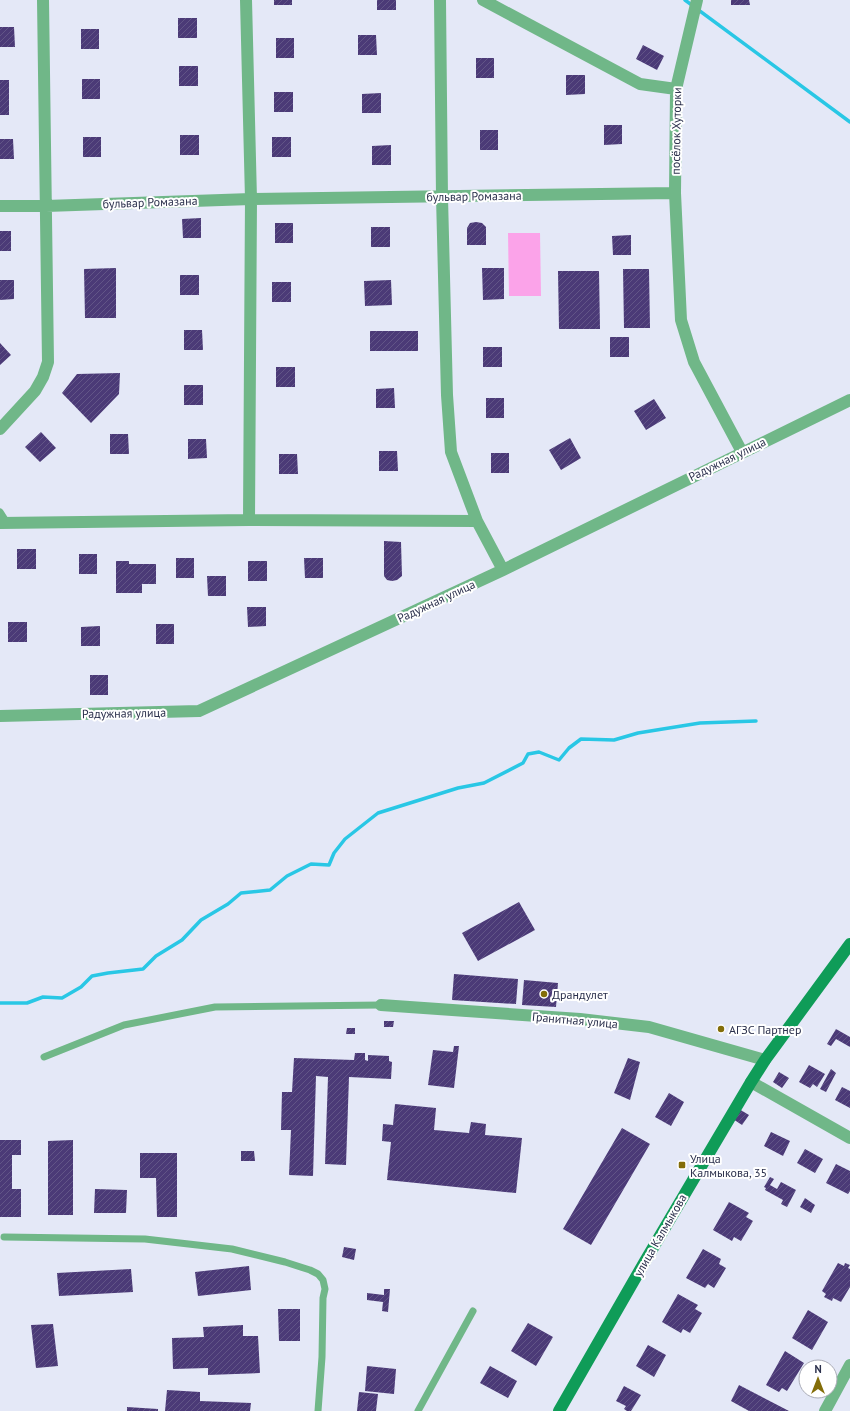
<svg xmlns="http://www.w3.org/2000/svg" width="850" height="1411" viewBox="0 0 850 1411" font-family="'PT Sans',sans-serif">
	<defs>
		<pattern id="building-hatch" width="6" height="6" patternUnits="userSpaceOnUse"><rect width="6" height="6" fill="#4b3a77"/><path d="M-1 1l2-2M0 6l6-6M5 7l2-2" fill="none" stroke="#625587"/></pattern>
	</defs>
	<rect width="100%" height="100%" fill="#e4e8f7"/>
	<path fill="#fba3e9" d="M 508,233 L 540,233 L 541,296 L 509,296 Z"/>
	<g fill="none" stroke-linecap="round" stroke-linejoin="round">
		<path stroke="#29c7e5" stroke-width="3.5" d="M 685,0 L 850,122
			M 0,1003 L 27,1003 L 43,997 L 62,998 L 81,987 L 92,976 L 108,973 L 143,969 L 156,956 L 182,940 L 201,920 L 228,904 L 241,893 L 270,890 L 287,876 L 311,864 L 329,865 L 334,853 L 345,839 L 378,813 L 458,788 L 484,783 L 523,763 L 528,754 L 539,752 L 559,760 L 569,748 L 581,739 L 614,740 L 638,733 L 700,723 L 756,721"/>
	</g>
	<path fill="url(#building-hatch)" d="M 274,0 L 292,0 L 292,5 L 274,5 Z
		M 377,0 L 396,0 L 396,10 L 377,10 Z
		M 731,0 L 749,0 L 750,5 L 731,5 Z
		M 178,18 L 197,18 L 197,38 L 178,38 Z
		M 0,27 L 14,27 L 15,47 L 0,47 Z
		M 81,29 L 99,29 L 99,49 L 81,49 Z
		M 358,35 L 376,35 L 377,55 L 358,55 Z
		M 276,38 L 294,38 L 294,58 L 276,58 Z
		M 643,45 L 664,56 L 657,70 L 636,59 Z
		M 476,58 L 494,58 L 494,78 L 476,78 Z
		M 179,66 L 198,66 L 198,86 L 179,86 Z
		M 566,75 L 585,75 L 585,94 L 566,95 Z
		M 82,79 L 100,79 L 100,99 L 82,99 Z
		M 0,80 L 9,80 L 9,115 L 0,115 Z
		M 274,92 L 293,92 L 293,112 L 274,112 Z
		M 381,93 L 381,113 L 362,113 L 362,94 Z
		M 604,125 L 622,125 L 622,144 L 604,145 Z
		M 480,130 L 498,130 L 498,150 L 480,150 Z
		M 180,135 L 199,135 L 199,155 L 180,155 Z
		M 83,137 L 101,137 L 101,157 L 83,157 Z
		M 272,137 L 291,137 L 291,157 L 272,157 Z
		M 0,139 L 13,139 L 14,159 L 0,159 Z
		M 391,145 L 391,165 L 372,165 L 372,146 Z
		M 201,218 L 201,238 L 183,238 L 182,219 Z
		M 476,222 L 482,223 L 486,227 L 486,245 L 467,245 L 467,228 L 470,223 Z
		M 275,223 L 293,223 L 293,243 L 275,243 Z
		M 371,227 L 390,227 L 390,247 L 371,247 Z
		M 0,231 L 11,231 L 11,251 L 0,251 Z
		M 631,235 L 631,255 L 613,255 L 612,236 Z
		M 116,268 L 116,318 L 85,318 L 84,269 Z
		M 482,268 L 504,268 L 504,299 L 483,300 Z
		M 623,269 L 649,269 L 650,328 L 624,328 Z
		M 558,271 L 599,271 L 600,329 L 559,329 Z
		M 180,275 L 199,275 L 199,295 L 180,295 Z
		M 0,280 L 14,280 L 14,299 L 0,300 Z
		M 391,280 L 392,305 L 365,306 L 364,281 Z
		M 272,282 L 291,282 L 291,302 L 272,302 Z
		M 184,330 L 202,330 L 203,350 L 184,350 Z
		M 370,331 L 418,331 L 418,351 L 370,351 Z
		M 610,337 L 629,337 L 629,357 L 610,357 Z
		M 0,343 L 11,355 L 0,365 Z
		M 483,347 L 502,347 L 502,367 L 483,367 Z
		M 276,367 L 295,367 L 295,387 L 276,387 Z
		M 120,373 L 119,394 L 91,423 L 62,393 L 77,374 Z
		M 184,385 L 203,385 L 203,405 L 184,405 Z
		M 394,388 L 395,408 L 376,408 L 376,389 Z
		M 486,398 L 504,398 L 504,418 L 486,418 Z
		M 654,399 L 666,418 L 646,430 L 634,411 Z
		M 41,432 L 56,448 L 40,462 L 25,447 Z
		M 110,434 L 128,434 L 129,454 L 110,454 Z
		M 570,438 L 581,458 L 561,470 L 549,450 Z
		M 188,439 L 206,439 L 207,458 L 188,459 Z
		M 379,451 L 397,451 L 398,471 L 379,471 Z
		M 491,453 L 509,453 L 509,473 L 491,473 Z
		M 279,454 L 297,454 L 298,474 L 279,474 Z
		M 384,541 L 401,542 L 402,576 L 397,580 L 392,581 L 387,580 L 384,576 Z
		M 17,549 L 36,549 L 36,569 L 17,569 Z
		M 79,554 L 97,554 L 97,574 L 79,574 Z
		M 176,558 L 194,558 L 194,578 L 176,578 Z
		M 304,558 L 323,558 L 323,578 L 305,578 Z
		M 116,561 L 129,561 L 129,564 L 156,564 L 156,584 L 142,584 L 142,593 L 116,593 Z
		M 248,561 L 267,561 L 267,581 L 248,581 Z
		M 207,576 L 226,576 L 226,596 L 208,596 Z
		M 247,607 L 266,607 L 266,626 L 248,627 Z
		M 8,622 L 27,622 L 27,642 L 8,642 Z
		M 156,624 L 174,624 L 174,644 L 156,644 Z
		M 100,626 L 100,646 L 81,646 L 81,627 Z
		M 90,675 L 108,675 L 108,695 L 90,695 Z
		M 519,902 L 535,930 L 478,961 L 462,933 Z
		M 454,974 L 518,979 L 516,1004 L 452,1000 Z
		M 524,980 L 558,983 L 556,1007 L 522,1005 Z
		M 384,1021 L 394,1021 L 393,1027 L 384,1027 Z
		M 347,1028 L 355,1028 L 355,1034 L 346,1034 Z
		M 836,1029 L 850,1037 L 850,1047 L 836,1039 L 831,1046 L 827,1044 Z
		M 454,1046 L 459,1046 L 454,1088 L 428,1085 L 433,1050 L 453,1052 Z
		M 355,1053 L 365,1053 L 365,1060 L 368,1061 L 368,1055 L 389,1056 L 389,1061 L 392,1062 L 391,1079 L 349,1077 L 346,1165 L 325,1164 L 328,1077 L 316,1076 L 313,1176 L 289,1175 L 291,1130 L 281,1130 L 282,1092 L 292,1092 L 294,1058 L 354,1060 Z
		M 628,1058 L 640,1062 L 630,1100 L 614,1093 Z
		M 809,1065 L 825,1074 L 817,1087 L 813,1084 L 810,1088 L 799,1082 Z
		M 831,1069 L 836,1073 L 826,1092 L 820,1089 Z
		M 779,1072 L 789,1078 L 782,1088 L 773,1082 Z
		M 842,1087 L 850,1091 L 850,1108 L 835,1100 Z
		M 669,1093 L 684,1102 L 671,1126 L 655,1117 Z
		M 395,1104 L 436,1108 L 434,1130 L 469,1133 L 471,1122 L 486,1124 L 485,1135 L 522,1138 L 516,1193 L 387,1180 L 391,1142 L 382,1141 L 383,1124 L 393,1125 Z
		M 739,1109 L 749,1115 L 742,1125 L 733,1119 Z
		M 622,1128 L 650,1144 L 591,1245 L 563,1229 Z
		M 771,1132 L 790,1141 L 783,1156 L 764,1146 Z
		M 0,1140 L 21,1140 L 21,1155 L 12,1155 L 12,1189 L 21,1189 L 21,1217 L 0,1217 Z
		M 73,1140 L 73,1215 L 48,1215 L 48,1141 Z
		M 805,1149 L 823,1159 L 815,1173 L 797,1163 Z
		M 241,1151 L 254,1151 L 255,1161 L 241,1161 Z
		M 140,1153 L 177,1153 L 177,1217 L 157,1217 L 156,1178 L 140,1178 Z
		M 836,1164 L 850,1171 L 850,1191 L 848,1194 L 826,1183 Z
		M 770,1177 L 774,1179 L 770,1185 L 777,1189 L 781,1182 L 796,1190 L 787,1207 L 781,1204 L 783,1200 L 765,1190 L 766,1188 L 764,1187 Z
		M 95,1189 L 127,1190 L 126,1213 L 94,1213 Z
		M 805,1198 L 815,1205 L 811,1213 L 800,1207 Z
		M 729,1202 L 749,1213 L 746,1217 L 753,1221 L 741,1241 L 734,1237 L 732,1241 L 713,1230 Z
		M 344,1247 L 356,1249 L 354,1260 L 342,1257 Z
		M 703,1249 L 721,1259 L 719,1264 L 726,1268 L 714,1288 L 708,1284 L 705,1288 L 686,1278 Z
		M 838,1263 L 844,1266 L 845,1263 L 850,1265 L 848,1268 L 850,1269 L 850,1287 L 841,1302 L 833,1298 L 832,1301 L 824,1297 L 826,1294 L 822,1291 Z
		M 249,1266 L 251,1290 L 198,1296 L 195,1272 Z
		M 131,1269 L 133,1292 L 59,1296 L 57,1273 Z
		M 384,1289 L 390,1289 L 388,1312 L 382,1311 L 383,1302 L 367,1300 L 367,1293 L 384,1295 Z
		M 678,1294 L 698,1305 L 695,1309 L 702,1313 L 690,1333 L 683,1329 L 681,1333 L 662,1322 Z
		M 278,1309 L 300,1309 L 300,1341 L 279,1341 Z
		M 808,1310 L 828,1322 L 812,1350 L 792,1338 Z
		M 528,1323 L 553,1337 L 536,1366 L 511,1351 Z
		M 53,1324 L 58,1366 L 36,1368 L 31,1325 Z
		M 243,1325 L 243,1336 L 258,1336 L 260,1373 L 208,1375 L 208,1368 L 173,1369 L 172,1338 L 204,1337 L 203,1327 Z
		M 648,1345 L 666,1355 L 654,1377 L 636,1366 Z
		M 785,1351 L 804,1363 L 787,1391 L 782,1388 L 779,1392 L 766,1385 Z
		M 367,1366 L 396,1369 L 394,1394 L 365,1391 Z
		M 490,1366 L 517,1381 L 508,1398 L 480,1383 Z
		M 739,1385 L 789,1411 L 749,1411 L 731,1401 Z
		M 624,1386 L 641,1395 L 631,1411 L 627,1411 L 624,1409 L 626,1406 L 616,1401 Z
		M 167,1390 L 200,1392 L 200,1401 L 251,1403 L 250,1411 L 165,1411 Z
		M 359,1392 L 378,1394 L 376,1411 L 357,1411 Z
		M 127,1407 L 158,1409 L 158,1411 L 127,1411 Z"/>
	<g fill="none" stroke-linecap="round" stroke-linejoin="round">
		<path stroke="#70b788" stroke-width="7" d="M 0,512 L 7,523
			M 44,1057 L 124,1025 L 215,1007 L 381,1005
			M 4,1237 L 145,1239 L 232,1249 L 285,1262 L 310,1270 L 318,1274 L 323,1280 L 325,1289 L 323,1298 L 322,1357 L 318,1411
			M 418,1411 L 473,1311"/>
		<path stroke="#70b788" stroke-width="12" d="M 246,0 L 251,199 L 249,520
			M 440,0 L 442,197 L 447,395 L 451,452 L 477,521 L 503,570
			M 483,0 L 640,84 L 676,89
			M 697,0 L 676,89 L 675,193 L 681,320 L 694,362 L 742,452
			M 0,206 L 46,206 L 251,199 L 675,193
			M 0,429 L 35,391 L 43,377 L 48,362 L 43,0
			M 0,523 L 249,520 L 477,521
			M 0,716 L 199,711 L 503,570 L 850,400
			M 381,1005 L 580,1019 L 649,1027 L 765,1060
			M 751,1082 L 850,1138
			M 825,1411 L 850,1365"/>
		<path stroke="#0f9c58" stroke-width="12" d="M 559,1411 L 644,1263 L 751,1082 L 765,1060 L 850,944"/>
	</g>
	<g fill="#836d09" stroke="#fff" stroke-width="1.5">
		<circle cx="544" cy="994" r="4"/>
		<circle cx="721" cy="1029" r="4"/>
		<rect x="678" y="1161" width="8" height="8" rx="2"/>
	</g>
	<g text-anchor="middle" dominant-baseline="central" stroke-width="4" stroke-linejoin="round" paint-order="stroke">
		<g font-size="12" fill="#2b304c" stroke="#fff">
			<text transform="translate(676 131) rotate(-89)">посёлок Хуторки</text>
			<text transform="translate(474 196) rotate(-1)">бульвар Ромазана</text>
			<text transform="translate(150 202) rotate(-2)">бульвар Ромазана</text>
			<text transform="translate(727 459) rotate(-26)">Радужная улица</text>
			<text transform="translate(436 601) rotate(-25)">Радужная улица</text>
			<text transform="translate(124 713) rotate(-1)">Радужная улица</text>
			<text transform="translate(575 1020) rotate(5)">Гранитная улица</text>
			<text transform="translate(660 1235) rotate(-60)">улица Калмыкова</text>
		</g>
		<g font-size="12" fill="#2b304c" stroke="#fff" text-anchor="start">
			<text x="552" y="994">Драндулет</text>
			<text x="729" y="1029">АГЗС Партнер</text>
			<text x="690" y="1158">Улица<tspan x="690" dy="14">Калмыкова, 35</tspan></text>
		</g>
	</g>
	<g transform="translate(818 1379)"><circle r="19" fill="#ffffff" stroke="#aaacb7"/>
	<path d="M0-3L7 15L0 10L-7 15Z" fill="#836d09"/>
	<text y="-6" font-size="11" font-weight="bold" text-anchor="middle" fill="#2b304c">N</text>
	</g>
</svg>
